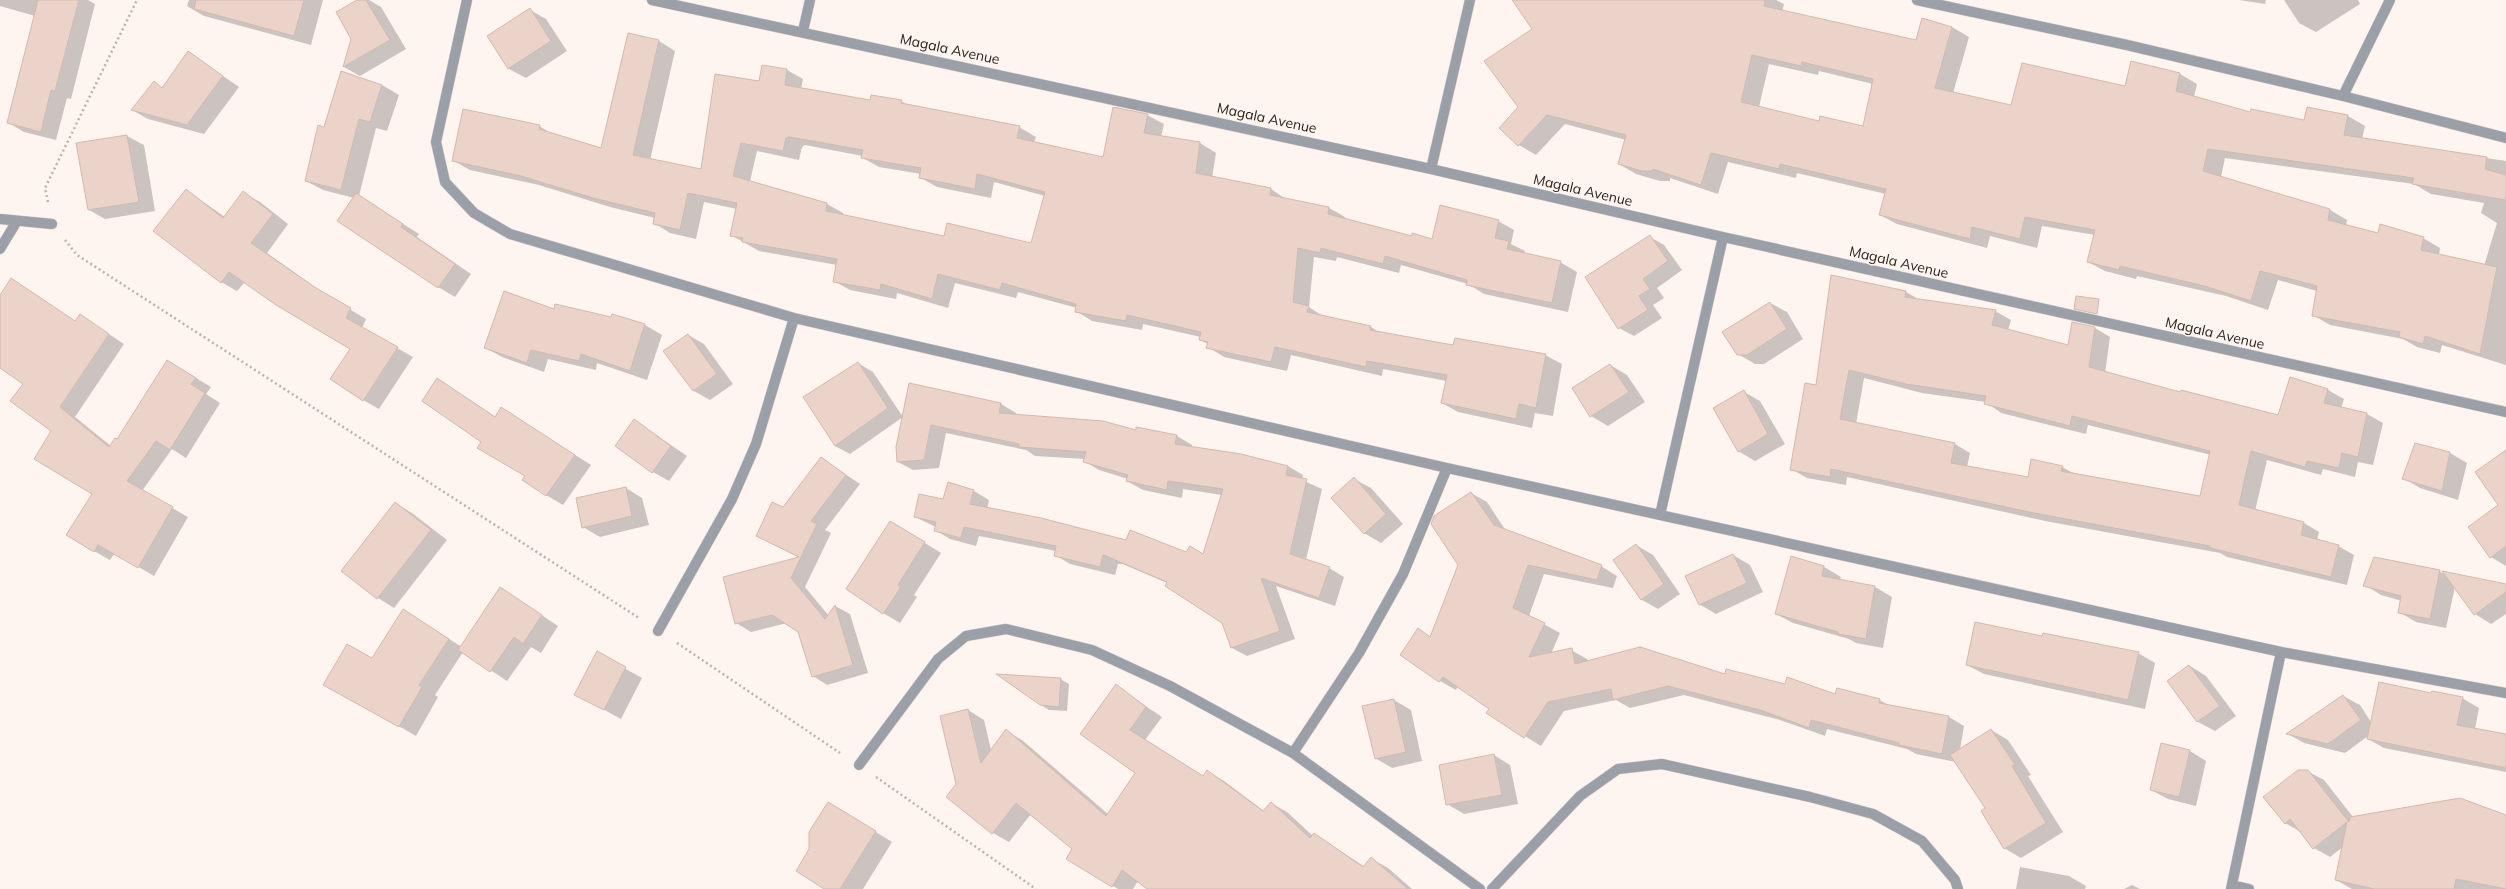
<svg xmlns="http://www.w3.org/2000/svg" width="2506" height="889" viewBox="0 0 2506 889" font-family="Mulish,sans-serif">
	<rect width="100%" height="100%" fill="#fef4f0"/>
	<path fill="#0003" fill-rule="evenodd" d="M 0,0 L 88,0 L 95,4 L 71,99 L 67,98 L 56,140 L 24,132 L 9,123 L 35,16 L 0,6 Z
		M 189,0 L 323,0 L 311,45 L 204,16 L 187,6 Z
		M 359,0 L 369,0 L 381,7 L 406,49 L 360,76 L 344,67 L 353,39 Z
		M 1513,0 L 1776,0 L 1784,4 L 1782,12 L 1917,41 L 1952,27 L 1969,37 L 1953,93 L 2012,106 L 2126,88 L 2180,74 L 2197,84 L 2194,97 L 2251,113 L 2305,121 L 2348,116 L 2365,126 L 2362,139 L 2506,161 L 2506,365 L 2442,345 L 2440,353 L 2417,347 L 2403,339 L 2330,325 L 2313,315 L 2317,291 L 2278,280 L 2268,310 L 2226,296 L 2137,276 L 2136,279 L 2105,271 L 2088,262 L 2095,235 L 2042,226 L 2037,248 L 1990,236 L 1987,248 L 1897,224 L 1880,215 L 1886,194 L 1797,173 L 1796,178 L 1728,162 L 1718,194 L 1670,178 L 1670,181 L 1660,181 L 1636,174 L 1619,164 L 1626,140 L 1565,124 L 1536,155 L 1519,145 L 1500,128 L 1520,107 L 1533,30 ZM 1769,64 L 1818,75 L 1819,71 L 1873,84 L 1864,127 L 1820,122 L 1759,107 ZM 2225,158 L 2414,184 L 2431,194 L 2484,203 L 2481,213 L 2497,223 L 2484,266 L 2439,255 L 2440,248 L 2423,238 L 2378,234 L 2346,226 L 2347,220 L 2330,210 L 2221,177 Z
		M 2239,0 L 2266,0 L 2265,4 Z
		M 2284,0 L 2358,0 L 2360,4 L 2316,32 L 2299,23 Z
		M 530,10 L 546,19 L 567,51 L 526,78 L 509,69 L 488,36 Z
		M 628,34 L 659,41 L 675,51 L 650,160 L 701,171 L 760,83 L 787,70 L 803,79 L 801,89 L 871,101 L 901,101 L 910,106 L 1019,127 L 1036,137 L 1034,142 L 1104,158 L 1147,115 L 1164,124 L 1161,137 L 1200,143 L 1216,153 L 1212,178 L 1271,189 L 1287,200 L 1329,208 L 1345,217 L 1344,219 L 1412,237 L 1433,240 L 1498,221 L 1514,230 L 1511,244 L 1525,251 L 1524,254 L 1560,262 L 1577,272 L 1568,312 L 1484,294 L 1468,284 L 1401,265 L 1399,273 L 1337,257 L 1336,261 L 1314,257 L 1309,307 L 1324,317 L 1371,327 L 1380,333 L 1454,346 L 1545,355 L 1562,364 L 1553,416 L 1535,413 L 1532,428 L 1458,412 L 1442,403 L 1447,381 L 1383,369 L 1382,376 L 1291,355 L 1287,371 L 1224,357 L 1208,347 L 1208,344 L 1200,340 L 1201,337 L 1143,324 L 1142,330 L 1092,321 L 1076,311 L 1077,308 L 1018,292 L 1016,298 L 955,283 L 948,308 L 897,293 L 896,299 L 850,290 L 834,281 L 837,265 L 759,251 L 731,235 L 737,209 L 704,202 L 696,239 L 670,233 L 654,223 L 655,218 L 610,207 L 539,185 L 470,170 L 454,161 L 539,126 L 554,135 L 602,149 ZM 805,145 L 863,156 L 863,158 L 879,167 L 921,174 L 921,178 L 937,187 L 991,198 L 994,182 L 1045,196 L 1031,244 L 944,237 L 843,216 L 843,213 L 827,204 L 750,181 L 757,151 L 799,160 L 802,147 Z
		M 188,52 L 239,87 L 204,134 L 148,119 L 132,110 L 154,82 L 163,88 Z
		M 342,72 L 382,85 L 399,95 L 387,131 L 376,128 L 359,196 L 419,234 L 417,237 L 471,274 L 455,297 L 438,287 L 354,198 L 323,190 L 306,181 Z
		M 127,136 L 144,145 L 155,211 L 105,219 L 89,210 Z
		M 186,190 L 225,217 L 243,193 L 260,202 L 288,224 L 267,253 L 332,299 L 366,319 L 362,328 L 413,357 L 379,409 L 363,400 L 352,348 L 245,282 L 237,291 L 221,282 Z
		M 1650,237 L 1664,245 L 1682,270 L 1657,288 L 1664,298 L 1653,305 L 1662,318 L 1634,336 L 1619,328 Z
		M 1832,276 L 1906,292 L 1920,300 L 1995,311 L 2011,320 L 2008,330 L 2069,347 L 2095,328 L 2110,337 L 2105,373 L 2181,393 L 2279,416 L 2290,378 L 2328,390 L 2344,399 L 2341,408 L 2367,414 L 2383,423 L 2373,465 L 2358,462 L 2355,477 L 2323,469 L 2321,475 L 2267,460 L 2255,511 L 2304,523 L 2319,532 L 2317,540 L 2338,546 L 2354,555 L 2347,585 L 2227,557 L 2220,553 L 2045,521 L 1847,477 L 1846,485 L 1807,478 L 1791,469 L 1817,386 ZM 1864,378 L 1922,393 L 1986,402 L 2001,413 L 2086,434 L 2088,425 L 2211,455 L 2201,497 L 2077,475 L 2062,467 L 2029,478 L 1967,467 L 1970,453 L 1955,444 L 1856,424 Z
		M 11,279 L 76,322 L 80,315 L 124,344 L 75,417 L 111,446 L 118,440 L 168,361 L 211,387 L 206,394 L 220,403 L 186,458 L 172,449 L 142,491 L 188,517 L 154,576 L 115,553 L 110,560 L 94,551 L 94,493 L 52,431 L 25,384 L 0,367 L 0,296 Z
		M 1770,303 L 1787,312 L 1803,339 L 1764,364 L 1755,364 L 1738,354 Z
		M 555,310 L 612,318 L 613,315 L 645,325 L 662,335 L 647,380 L 597,363 L 596,370 L 548,359 L 544,372 L 502,357 L 486,348 Z
		M 688,335 L 704,344 L 733,384 L 710,400 L 694,391 L 665,352 Z
		M 858,363 L 873,372 L 903,417 L 850,454 L 835,446 Z
		M 1610,365 L 1627,375 L 1645,402 L 1608,426 L 1591,416 Z
		M 438,380 L 496,417 L 501,408 L 591,465 L 563,505 L 546,495 L 527,475 L 482,441 Z
		M 909,384 L 1001,404 L 1016,413 L 1015,416 L 1137,432 L 1137,428 L 1177,436 L 1192,445 L 1192,447 L 1241,455 L 1288,466 L 1303,475 L 1302,480 L 1322,489 L 1306,560 L 1329,568 L 1344,577 L 1335,606 L 1276,586 L 1295,639 L 1247,656 L 1232,648 L 1223,622 L 1167,583 L 1123,564 L 1118,564 L 1115,575 L 1070,564 L 1055,555 L 1056,551 L 979,536 L 976,546 L 950,539 L 935,530 L 936,527 L 915,517 L 944,500 L 948,484 L 974,491 L 989,500 L 987,509 L 1186,554 L 1204,555 L 1222,495 L 1183,489 L 1182,498 L 1143,490 L 1127,481 L 1128,479 L 1099,470 L 1084,461 L 1085,459 L 1035,456 L 1026,450 L 946,433 L 939,468 L 913,470 L 898,462 Z
		M 1744,392 L 1760,401 L 1785,444 L 1755,461 L 1738,451 Z
		M 634,420 L 687,456 L 669,481 L 653,472 Z
		M 2416,444 L 2450,453 L 2467,463 L 2458,500 L 2420,488 L 2403,478 Z
		M 2506,451 L 2506,566 L 2491,557 L 2500,505 Z
		M 821,458 L 860,484 L 825,530 L 831,533 L 805,587 L 829,616 L 835,606 L 850,614 L 868,673 L 827,685 L 813,676 L 799,631 L 787,623 L 751,632 L 736,623 L 800,558 L 757,536 L 783,509 Z
		M 1354,479 L 1371,488 L 1403,524 L 1381,543 L 1364,533 Z
		M 626,488 L 642,498 L 649,525 L 600,537 L 583,527 Z
		M 1471,493 L 1487,502 L 1506,531 L 1601,566 L 1617,576 L 1613,588 L 1544,574 L 1529,616 L 1560,633 L 1551,654 L 1571,650 L 1587,659 L 1588,662 L 1726,675 L 1836,696 L 1879,700 L 1891,706 L 1949,717 L 1964,726 L 1960,750 L 1991,730 L 2008,740 L 2031,775 L 2028,776 L 2063,832 L 2021,858 L 2004,848 L 1986,808 L 1956,762 L 1916,754 L 1907,749 L 1827,729 L 1825,736 L 1780,720 L 1684,695 L 1630,708 L 1616,700 L 1564,711 L 1541,746 L 1488,713 L 1491,708 L 1458,686 L 1456,690 L 1440,681 L 1418,630 L 1431,637 L 1459,564 Z
		M 395,503 L 412,513 L 447,540 L 394,608 L 378,598 L 343,571 Z
		M 907,532 L 941,553 L 914,595 L 917,597 L 900,623 L 883,613 Z
		M 1636,545 L 1653,555 L 1680,594 L 1658,609 L 1642,600 L 1614,560 Z
		M 1733,555 L 1750,565 L 1763,592 L 1716,614 L 1699,604 Z
		M 1791,558 L 1824,567 L 1841,577 L 1839,581 L 1875,587 L 1892,597 L 1883,648 L 1856,643 L 1849,639 L 1793,623 L 1776,614 Z
		M 2439,571 L 2446,575 L 2506,585 L 2506,614 L 2491,624 L 2475,614 L 2455,587 L 2446,628 L 2416,622 L 2399,612 L 2402,601 L 2381,595 L 2365,585 Z
		M 501,588 L 558,626 L 541,653 L 531,647 L 507,681 L 463,652 L 435,695 L 438,697 L 416,736 L 325,684 L 372,659 L 403,610 L 462,647 Z
		M 2043,637 L 2138,653 L 2155,663 L 2145,709 L 1984,674 L 1967,665 Z
		M 597,653 L 642,678 L 621,719 L 575,694 Z
		M 2190,666 L 2206,676 L 2236,716 L 2215,731 L 2198,722 L 2169,681 Z
		M 1060,679 L 1069,684 L 1067,711 L 1049,710 L 1041,705 Z
		M 1116,686 L 1162,717 L 1145,740 L 1204,777 L 1208,772 L 1224,781 L 1264,811 L 1271,803 L 1287,812 L 1313,836 L 1314,834 L 1330,844 L 1365,867 L 1372,859 L 1388,868 L 1412,889 L 1148,889 L 1138,881 L 1133,889 L 1118,889 L 1068,859 L 1074,849 L 1031,814 L 1009,842 L 993,833 L 957,784 L 968,710 L 984,720 L 991,750 L 1006,731 L 1022,740 L 1108,814 L 1136,772 Z
		M 2432,695 L 2462,698 L 2479,708 L 2475,729 L 2506,735 L 2506,772 L 2384,748 L 2368,739 L 2368,736 L 2345,753 L 2304,743 L 2288,734 L 2343,696 L 2360,705 L 2371,722 Z
		M 1394,700 L 1411,710 L 1422,761 L 1392,768 L 1375,758 Z
		M 2162,745 L 2190,751 L 2206,761 L 2196,806 L 2168,799 L 2151,790 Z
		M 1494,755 L 1510,765 L 1518,804 L 1464,814 L 1447,804 Z
		M 2307,771 L 2324,780 L 2353,817 L 2506,816 L 2506,889 L 2352,889 L 2336,880 L 2343,847 L 2330,857 L 2314,848 L 2301,832 L 2285,823 Z
		M 845,813 L 892,842 L 863,889 L 826,889 L 810,850 Z
		M 2020,867 L 2069,876 L 2086,886 L 2085,889 L 2016,889 Z
		M 2132,885 L 2140,889 L 2124,889 Z"/>
	<path fill="#ecd3c9" stroke="#d2b9af" fill-rule="evenodd" d="M 38,0 L 79,0 L 55,91 L 51,90 L 41,132 L 7,123 Z
		M 196,0 L 304,0 L 294,36 L 194,9 Z
		M 357,0 L 366,0 L 390,40 L 343,67 L 351,39 L 336,12 Z
		M 1512,0 L 1765,0 L 1764,6 L 1916,40 L 1922,18 L 1952,27 L 1935,88 L 2011,105 L 2022,63 L 2125,86 L 2131,61 L 2180,73 L 2176,91 L 2250,112 L 2251,109 L 2304,120 L 2307,107 L 2348,115 L 2344,135 L 2487,157 L 2485,169 L 2506,175 L 2506,200 L 2412,184 L 2414,178 L 2208,149 L 2203,171 L 2330,209 L 2328,220 L 2378,233 L 2380,224 L 2424,237 L 2421,250 L 2497,267 L 2480,354 L 2425,336 L 2423,344 L 2399,337 L 2400,332 L 2312,316 L 2317,286 L 2260,271 L 2251,301 L 2208,287 L 2120,266 L 2119,270 L 2087,262 L 2095,230 L 2025,217 L 2020,239 L 1972,227 L 1970,239 L 1879,215 L 1886,189 L 1780,164 L 1779,169 L 1711,153 L 1701,185 L 1653,169 L 1652,171 L 1642,171 L 1618,164 L 1626,135 L 1547,115 L 1518,146 L 1499,128 L 1518,107 L 1484,61 L 1532,29 ZM 1752,55 L 1801,66 L 1802,62 L 1873,79 L 1863,126 L 1820,116 L 1819,121 L 1741,102 Z
		M 530,8 L 551,41 L 508,69 L 487,36 Z
		M 628,33 L 659,40 L 633,155 L 701,169 L 715,74 L 759,81 L 762,65 L 787,69 L 785,85 L 870,100 L 871,95 L 902,100 L 901,103 L 1020,126 L 1017,138 L 1103,157 L 1113,107 L 1148,114 L 1144,133 L 1200,142 L 1196,173 L 1271,188 L 1270,195 L 1329,207 L 1328,214 L 1412,236 L 1412,233 L 1432,239 L 1440,205 L 1499,220 L 1495,238 L 1509,241 L 1507,249 L 1561,261 L 1552,303 L 1466,285 L 1467,280 L 1385,256 L 1383,264 L 1321,248 L 1320,253 L 1298,248 L 1293,302 L 1309,306 L 1307,312 L 1371,326 L 1370,330 L 1453,345 L 1455,338 L 1546,354 L 1536,408 L 1519,404 L 1516,419 L 1441,403 L 1447,375 L 1367,361 L 1366,367 L 1275,347 L 1271,362 L 1206,348 L 1208,342 L 1199,340 L 1201,332 L 1127,315 L 1126,321 L 1075,312 L 1076,304 L 1002,283 L 1000,290 L 938,274 L 932,299 L 881,284 L 880,290 L 833,282 L 837,259 L 742,242 L 743,238 L 730,236 L 737,203 L 688,193 L 680,230 L 653,224 L 655,213 L 593,198 L 521,176 L 452,161 L 463,109 L 540,125 L 539,129 L 601,148 ZM 789,137 L 863,150 L 861,158 L 921,168 L 919,178 L 975,189 L 977,174 L 1045,192 L 1031,243 L 947,223 L 944,236 L 826,211 L 827,203 L 733,176 L 741,143 L 783,151 L 786,138 Z
		M 188,51 L 223,76 L 187,125 L 131,110 L 154,81 L 162,88 Z
		M 341,71 L 382,85 L 370,122 L 359,119 L 341,190 L 305,181 L 318,125 L 324,127 Z
		M 127,135 L 139,202 L 88,210 L 76,143 Z
		M 186,189 L 223,218 L 243,191 L 273,214 L 251,243 L 316,288 L 351,308 L 346,318 L 398,347 L 363,401 L 330,379 L 350,349 L 276,305 L 229,272 L 221,283 L 153,231 Z
		M 356,193 L 403,224 L 401,227 L 455,264 L 438,288 L 337,221 Z
		M 1650,235 L 1668,261 L 1643,279 L 1650,289 L 1639,296 L 1648,310 L 1618,329 L 1585,277 Z
		M 1831,275 L 1906,291 L 1905,297 L 1996,310 L 1992,325 L 2068,345 L 2072,322 L 2095,327 L 2089,367 L 2180,392 L 2181,390 L 2278,415 L 2290,377 L 2328,389 L 2324,403 L 2367,413 L 2358,457 L 2342,453 L 2339,468 L 2307,461 L 2305,467 L 2251,451 L 2239,505 L 2304,522 L 2301,535 L 2339,545 L 2331,577 L 2210,548 L 2210,546 L 2029,512 L 1831,469 L 1830,477 L 1790,470 L 1805,383 L 1816,385 ZM 1849,370 L 1906,384 L 1986,396 L 1984,404 L 2070,426 L 2072,416 L 2210,451 L 2200,496 L 2061,471 L 2063,466 L 2031,459 L 2028,477 L 1951,463 L 1955,443 L 1840,419 Z
		M 11,278 L 75,321 L 80,314 L 109,334 L 60,407 L 109,447 L 115,438 L 117,439 L 167,360 L 196,378 L 191,384 L 205,393 L 170,450 L 156,441 L 127,481 L 173,507 L 138,568 L 98,545 L 94,552 L 66,535 L 92,494 L 34,459 L 51,431 L 10,401 L 23,384 L 0,368 L 0,295 Z
		M 504,291 L 554,309 L 555,304 L 611,317 L 612,314 L 645,324 L 630,371 L 581,354 L 579,361 L 531,350 L 527,363 L 484,348 Z
		M 2076,296 L 2099,299 L 2097,314 L 2074,309 Z
		M 1770,302 L 1787,329 L 1747,355 L 1737,355 L 1722,332 Z
		M 688,334 L 717,374 L 693,391 L 663,351 Z
		M 858,362 L 888,408 L 835,446 L 803,397 Z
		M 1610,364 L 1629,392 L 1590,417 L 1572,388 Z
		M 437,378 L 495,417 L 501,407 L 575,455 L 546,496 L 522,480 L 525,476 L 477,448 L 481,442 L 422,401 Z
		M 909,383 L 1001,403 L 999,413 L 1103,421 L 1136,430 L 1136,427 L 1177,435 L 1175,444 L 1241,454 L 1288,466 L 1286,475 L 1307,479 L 1290,554 L 1330,567 L 1319,598 L 1261,578 L 1280,631 L 1231,648 L 1222,623 L 1165,586 L 1167,582 L 1106,556 L 1103,555 L 1100,567 L 1054,556 L 1056,546 L 964,527 L 961,538 L 934,531 L 936,522 L 914,517 L 919,494 L 943,499 L 948,482 L 974,490 L 970,504 L 1041,518 L 1126,540 L 1130,530 L 1186,552 L 1190,546 L 1203,554 L 1223,489 L 1168,481 L 1167,490 L 1126,481 L 1128,475 L 1083,462 L 1086,452 L 1019,447 L 1019,444 L 931,425 L 924,460 L 897,462 L 896,447 Z
		M 1744,390 L 1768,434 L 1738,452 L 1713,408 Z
		M 634,419 L 671,446 L 652,473 L 615,446 Z
		M 2415,443 L 2450,452 L 2442,491 L 2402,479 Z
		M 2506,450 L 2506,546 L 2490,558 L 2468,527 L 2498,505 L 2475,472 Z
		M 821,457 L 846,475 L 811,521 L 817,524 L 791,578 L 825,619 L 835,605 L 853,665 L 812,677 L 798,632 L 772,615 L 735,624 L 723,577 L 799,557 L 756,536 L 772,502 L 783,507 Z
		M 1354,477 L 1386,514 L 1364,534 L 1331,498 Z
		M 626,487 L 632,516 L 582,528 L 576,498 Z
		M 1471,492 L 1494,525 L 1602,565 L 1597,580 L 1528,565 L 1513,608 L 1545,623 L 1529,657 L 1572,648 L 1575,664 L 1640,647 L 1725,674 L 1726,669 L 1785,684 L 1787,677 L 1835,694 L 1837,688 L 1880,699 L 1879,703 L 1949,716 L 1942,754 L 1899,745 L 1899,743 L 1811,720 L 1809,728 L 1763,711 L 1668,686 L 1613,700 L 1611,689 L 1548,702 L 1524,738 L 1486,713 L 1489,709 L 1443,677 L 1439,682 L 1400,655 L 1418,628 L 1430,637 L 1458,565 L 1431,524 L 1434,516 Z
		M 395,502 L 431,530 L 377,599 L 341,571 Z
		M 890,521 L 925,542 L 898,585 L 901,587 L 883,614 L 846,589 Z
		M 1636,544 L 1664,584 L 1641,600 L 1613,560 Z
		M 1733,554 L 1747,583 L 1699,605 L 1685,576 Z
		M 1791,556 L 1824,566 L 1822,576 L 1875,586 L 1866,639 L 1838,634 L 1838,632 L 1775,614 Z
		M 2374,557 L 2440,570 L 2430,619 L 2398,613 L 2401,596 L 2363,586 Z
		M 2442,571 L 2506,584 L 2506,592 L 2474,615 Z
		M 500,587 L 542,615 L 523,644 L 514,637 L 490,672 L 458,650 Z
		M 403,609 L 449,639 L 419,685 L 422,687 L 399,727 L 323,685 L 347,644 L 372,658 Z
		M 1975,622 L 2042,636 L 2043,633 L 2139,652 L 2128,700 L 1966,665 Z
		M 597,651 L 626,667 L 604,710 L 574,695 Z
		M 2189,665 L 2220,706 L 2197,722 L 2167,681 Z
		M 996,674 L 1061,678 L 1059,707 L 1040,705 Z
		M 2379,682 L 2431,693 L 2432,691 L 2463,697 L 2457,725 L 2506,734 L 2506,768 L 2367,739 Z
		M 1116,684 L 1146,707 L 1130,730 L 1203,776 L 1207,770 L 1263,811 L 1271,802 L 1310,838 L 1314,833 L 1363,867 L 1371,857 L 1408,889 L 1147,889 L 1122,870 L 1112,887 L 1066,859 L 1072,849 L 1016,803 L 992,834 L 946,797 L 956,784 L 940,716 L 968,709 L 981,763 L 1006,729 L 1106,816 L 1135,773 L 1080,734 Z
		M 2343,695 L 2361,720 L 2328,744 L 2286,734 Z
		M 1394,699 L 1406,752 L 1375,759 L 1362,706 Z
		M 1991,729 L 2015,765 L 2012,766 L 2046,823 L 2004,849 L 1981,811 L 1985,808 L 1950,755 Z
		M 2161,743 L 2190,750 L 2179,797 L 2150,790 Z
		M 1494,754 L 1502,795 L 1446,805 L 1439,765 Z
		M 2298,770 L 2308,770 L 2349,822 L 2350,817 L 2460,798 L 2506,815 L 2506,889 L 2456,879 L 2454,889 L 2374,889 L 2335,880 L 2347,822 L 2313,849 L 2290,819 L 2285,824 L 2263,797 Z
		M 828,802 L 876,831 L 840,889 L 824,889 L 796,871 L 809,849 L 809,832 Z"/>
	<g fill="none" stroke-linecap="round" stroke-linejoin="round">
		<g stroke="#d8ceca" stroke-width="11">
			<path id="minor" d="M 467,0 L 436,142 L 445,182 L 474,213 L 510,234 L 794,318 L 1447,468 L 2281,652 L 2506,693
				M 652,0 L 1431,169 L 1723,237 L 2506,412
				M 1917,0 L 2127,45 L 2343,96 L 2506,138
				M 803,31 L 810,0
				M 2343,96 L 2390,0
				M 1431,169 L 1470,0
				M 0,219 L 52,224
				M 0,249 L 17,221
				M 1660,515 L 1723,237
				M 658,631 L 732,499 L 756,444 L 794,318
				M 1293,753 L 1359,653 L 1403,574 L 1447,468
				M 859,765 L 938,659 L 966,636 L 1006,629 L 1092,650 L 1170,686 L 1293,753 L 1480,889
				M 2232,885 L 2249,889
				M 1492,889 L 1580,796 L 1618,769 L 1662,764 L 1810,797 L 1873,814 L 1922,841 L 1955,880 L 1958,889
				M 2231,889 L 2281,652"/>
		</g>
		<path stroke="#bbb2ae" stroke-width="2.5" stroke-dasharray="2 3" stroke-linecap="butt" d="M 48,202 L 45,188 L 137,0
			M 65,240 L 77,255 L 639,618
			M 677,643 L 840,753
			M 876,777 L 1036,889"/>
		<use href="#minor" stroke="#9b9fa8" stroke-width="10"/>
	</g>
	<g text-anchor="middle" dominant-baseline="central" stroke-width="3" stroke-linejoin="round" paint-order="stroke">
		<g font-size="14" fill="#2b221e" stroke="#fef4f0">
			<text transform="translate(950 49) rotate(12)">Magala Avenue</text>
			<text transform="translate(1267 118) rotate(12)">Magala Avenue</text>
			<text transform="translate(1583 190) rotate(13)">Magala Avenue</text>
			<text transform="translate(1899 262) rotate(13)">Magala Avenue</text>
			<text transform="translate(2215 333) rotate(13)">Magala Avenue</text>
		</g>
	</g>
</svg>
